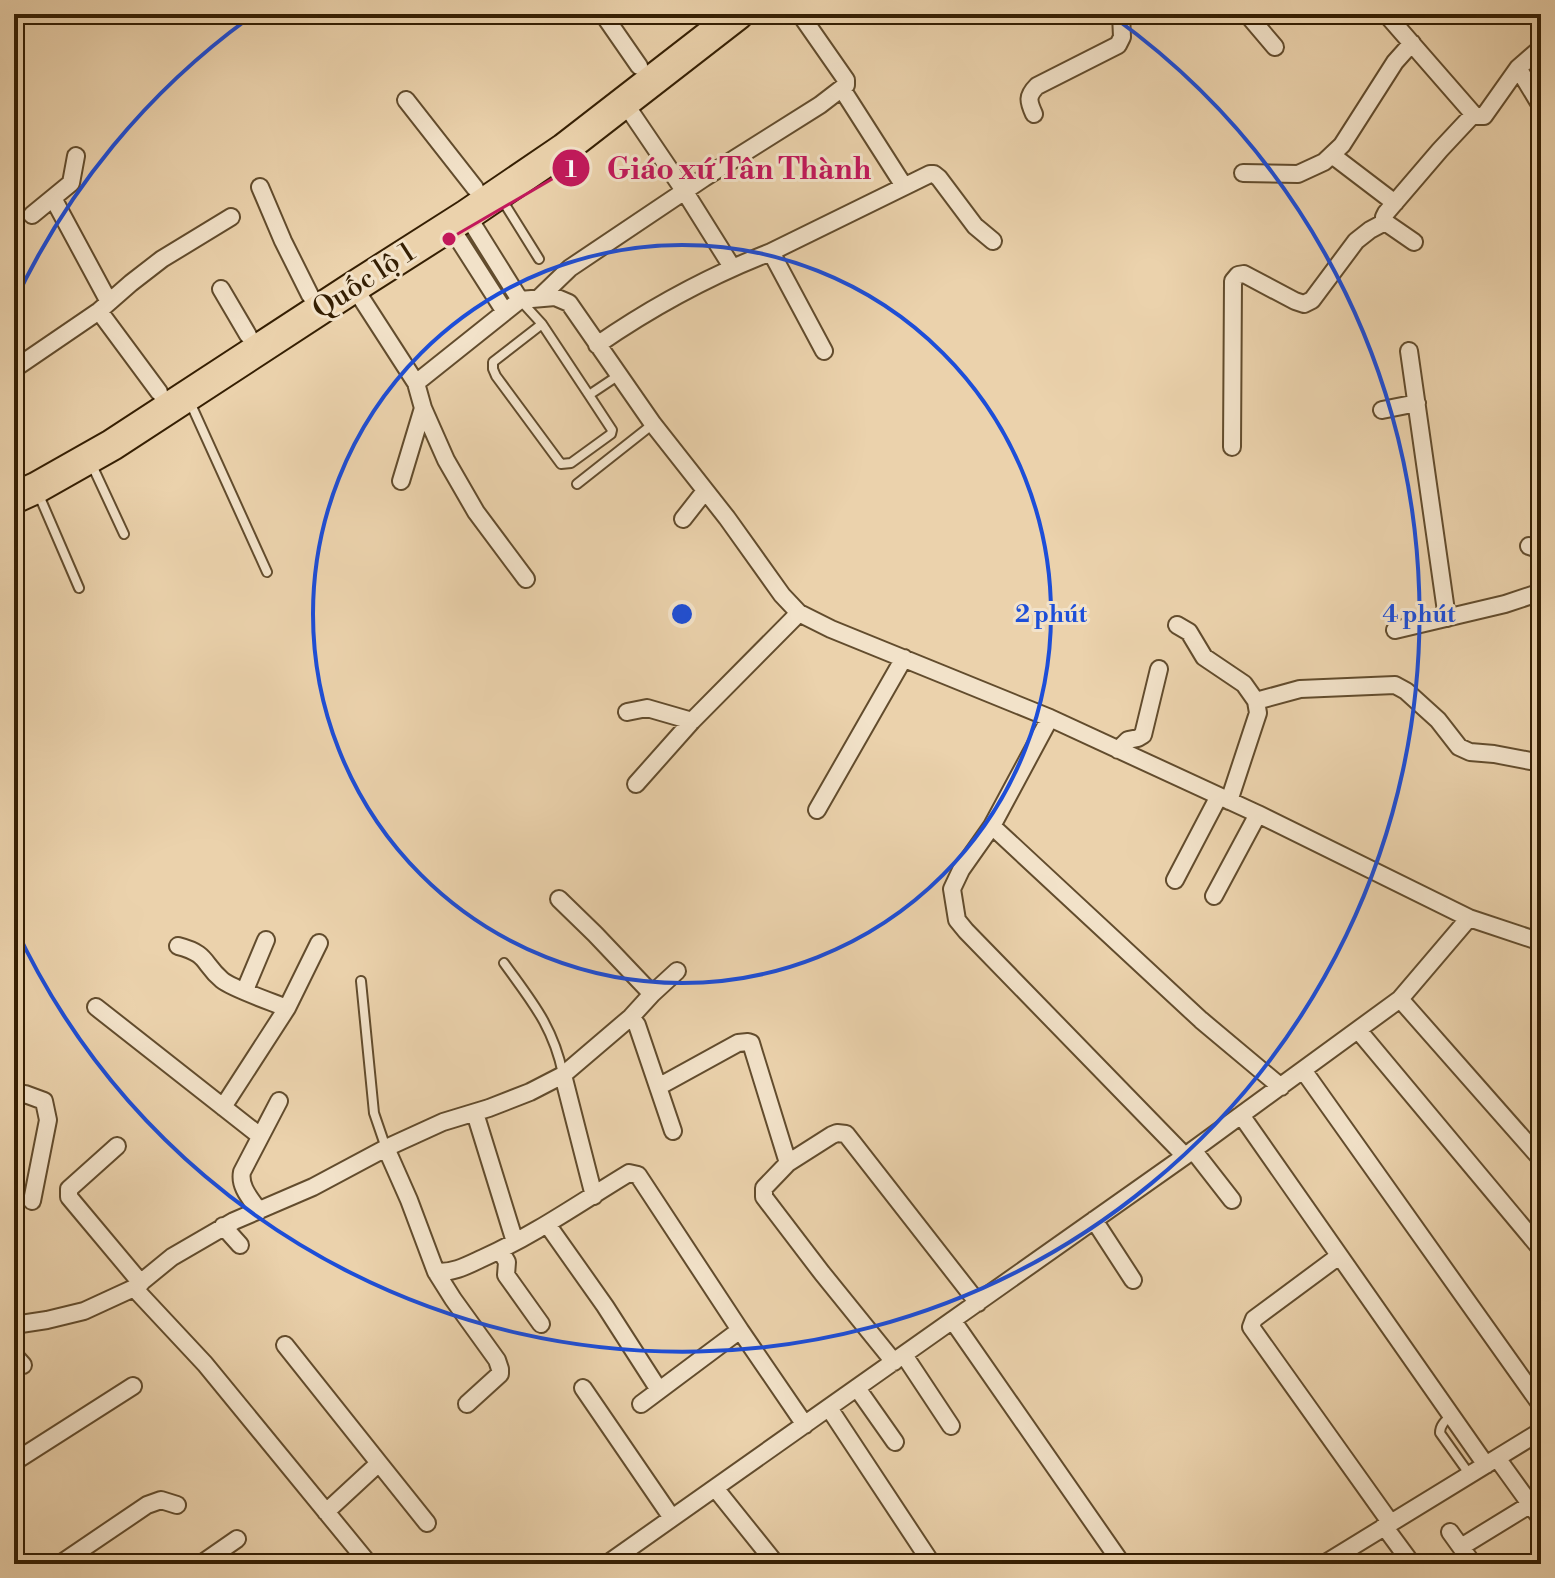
<svg xmlns="http://www.w3.org/2000/svg" width="1555" height="1578" viewBox="0 0 1555 1578" font-family="'Libre Bodoni',serif">
	<rect width="100%" height="100%" fill="#ebd2ac"/>
	<filter id="stains"><feTurbulence type="fractalNoise" baseFrequency=".0025" numOctaves="4"/><feColorMatrix values="0 0 0 0 .2 0 0 0 0 .09 0 0 0 0 .02 0 0 0 .5 -.17"/></filter>
	<radialGradient id="worn" r=".72"><stop offset=".6" stop-color="#630" stop-opacity="0"/><stop offset="1" stop-color="#630" stop-opacity=".3"/></radialGradient>
	<g fill="none" stroke-linecap="round" stroke-linejoin="round">
		<g stroke="#624c2d" stroke-width="12">
			<path id="lane" d="M 501,198 L 539,259
				M 521,301 L 542,324 L 589,395 L 619,375
				M 542,324 L 493,362 L 493,369 L 496,376 L 561,464 L 571,463 L 611,434 L 612,430 L 589,395
				M 189,400 L 267,572
				M 91,463 L 124,534
				M 577,484 L 653,424
				M 38,493 L 79,588
				M 504,963 C 532,1002 553,1026 563,1074
				M 361,981 L 374,1113 L 386,1148
				M 1451,1416 C 1445,1421 1440,1425 1440,1433 L 1470,1475"/>
		</g>
		<g stroke="#624c2d" stroke-width="20">
			<path id="street" d="M 603,14 L 639,66
				M 1247,14 L 1275,47
				M 1386,14 L 1475,116
				M 1518,68 L 1541,106
				M 842,89 L 904,186
				M 406,100 L 475,188
				M 624,102 L 685,192 L 732,267
				M 1034,114 C 1028,101 1027,96 1037,86 L 1118,45 L 1122,37 L 1121,14
				M 1332,155 L 1395,203
				M 1243,173 L 1298,174 L 1324,162 L 1342,145 L 1395,62 L 1412,43
				M 260,187 L 283,241 L 310,295
				M 53,198 L 109,302
				M 32,215 L 71,183 L 76,156
				M 450,226 L 505,312
				M 1414,242 L 1385,222 L 1384,217 L 1386,213 L 1440,150 L 1469,119 L 1472,116 L 1484,116 L 1518,68 L 1541,48
				M 771,252 L 930,174 L 934,174 L 939,178 L 975,226 L 993,241
				M 354,287 L 416,383 L 423,408 L 401,481
				M 221,289 L 248,335
				M 540,297 L 570,268 L 704,178 L 820,105 L 846,85 L 846,80 L 800,14
				M 520,300 L 555,297 L 569,303 L 653,424 L 727,518 L 782,595 L 799,613 L 831,629 L 1050,718 L 1258,814 L 1469,918 L 1541,942
				M 99,311 L 159,392
				M 597,345 C 652,307 709,276 771,252 L 824,351
				M 1409,351 L 1447,618
				M 14,369 L 99,311 L 131,283 L 162,259 L 231,217
				M 416,383 L 520,300 L 467,215
				M 423,408 L 446,460 L 476,512 L 526,579
				M 1382,410 L 1417,403
				M 1232,447 L 1233,281 L 1238,275 L 1244,274 L 1295,301 L 1304,304 L 1312,300 L 1356,241 L 1370,230 L 1385,222
				M 683,519 L 705,491
				M 1529,546 L 1541,550
				M 1177,625 L 1189,632 L 1204,657 L 1244,684 L 1256,701 L 1258,713 L 1229,801
				M 1395,630 L 1505,604 L 1541,592
				M 1256,701 L 1300,689 L 1395,685 L 1406,691 L 1438,720 L 1459,747 L 1470,752 L 1494,754 L 1541,763
				M 627,712 L 647,708 L 692,721 L 799,613
				M 1050,718 L 992,826 L 961,870 L 952,889 L 957,920 L 966,931 L 1185,1156
				M 1118,750 L 1128,740 L 1138,738 L 1143,735 L 1159,669
				M 636,784 L 692,721
				M 817,810 L 904,658
				M 992,826 L 1201,1020 L 1281,1087
				M 1175,880 L 1219,796
				M 1214,896 L 1258,814
				M 559,899 L 595,934 L 652,994
				M 178,946 C 209,954 202,963 222,980 C 233,989 272,1002 287,1008
				M 245,990 L 266,940
				M 1400,999 L 1541,1159
				M 96,1007 L 260,1136
				M 631,1017 L 637,1025 L 673,1131
				M 1358,1030 L 1541,1249
				M 1303,1070 L 1541,1405
				M 563,1075 L 594,1196
				M 658,1087 L 738,1043 L 748,1042 L 751,1043 L 754,1053 L 788,1163
				M 14,1098 L 25,1094 L 44,1101 L 48,1120 L 32,1201
				M 223,1107 L 287,1008 L 319,943
				M 475,1113 L 515,1242
				M 1241,1115 L 1486,1465
				M 117,1146 L 69,1189 L 69,1197 L 74,1203 L 141,1283
				M 386,1148 L 409,1200 L 436,1272 C 454,1273 468,1265 483,1258 C 534,1235 581,1202 629,1173 L 638,1175 L 740,1330 L 641,1404
				M 1193,1150 L 1232,1200
				M 259,1211 C 251,1199 239,1187 242,1172 L 279,1101
				M 1094,1220 L 1133,1280
				M 547,1224 L 605,1306 L 659,1390
				M 223,1226 L 240,1245
				M 500,1250 L 507,1262 L 506,1275 L 541,1324
				M 1339,1256 L 1254,1319 L 1251,1327 L 1390,1522
				M 436,1272 L 453,1299 L 497,1360 L 500,1369 L 500,1374 L 467,1404
				M 953,1321 L 1122,1564
				M 14,1325 L 47,1320 L 84,1311 L 134,1288
				M 740,1330 L 805,1425
				M 285,1345 L 379,1463 L 326,1512
				M 14,1355 L 23,1365
				M 904,1355 L 951,1426
				M 894,1362 L 822,1273 L 764,1197 L 764,1188 L 788,1163 L 832,1135 L 837,1133 L 846,1134 L 978,1303
				M 583,1388 L 672,1518
				M 857,1388 L 895,1442
				M 829,1408 L 932,1564
				M 1497,1458 L 1541,1519
				M 14,1462 L 133,1386
				M 379,1463 L 427,1523
				M 715,1488 L 776,1564
				M 1384,1526 L 1412,1564
				M 1450,1532 L 1473,1564
				M 1461,1547 L 1531,1504
				M 60,1564 L 147,1505 L 161,1500 L 177,1505
				M 201,1564 L 237,1539
				M 369,1564 L 205,1364 L 134,1288 L 172,1257 L 234,1221 L 313,1187 L 386,1148 L 443,1122 L 489,1108 L 530,1092 L 563,1075 L 631,1017 L 652,994 L 677,971
				M 607,1564 L 1185,1156 L 1400,999 L 1469,918
				M 1324,1564 L 1541,1431"/>
		</g>
		<g stroke="#351f03" stroke-width="34">
			<path id="highway" d="M 14,498 L 36,488 L 112,445 L 354,287 L 467,215 L 564,149 L 738,14"/>
		</g>
		<use href="#lane" stroke="#f2e2c9" stroke-width="8"/>
		<use href="#street" stroke="#f2e2c9" stroke-width="16"/>
		<use href="#highway" stroke="#ebd2ac" stroke-width="30"/>
	</g>
	<g fill="none" stroke="#1d4ed8" stroke-width="4">
		<circle cx="682" cy="614" r="369"/>
		<path d="M14 303A737 737 0 0 1 249 18M1115 18A737 737 0 1 1 14 925"/>
	</g>
	<g text-anchor="middle" dominant-baseline="central" stroke-width="6" stroke-linejoin="round" paint-order="stroke">
		<g font-size="28" fill="#351f03" stroke="#f2e2c9">
			<text transform="translate(364 281) rotate(-33)">Quốc lộ 1</text>
		</g>
	</g>
	<circle cx="682" cy="614" r="12" fill="#1d4ed8" stroke="#f2e2c9" stroke-width="4"/>
	<g font-size="24" text-anchor="middle" font-weight="bold" fill="#1d4ed8" stroke="#f2e2c9" stroke-width="6" stroke-linejoin="round" paint-order="stroke">
		<text x="1051" y="622">2 phút</text>
		<text x="1419" y="622">4 phút</text>
	</g>
	<path fill="none" stroke="#c2185b" stroke-width="3" d="M449 239L571 168"/>
	<g fill="#c2185b" stroke="#f2e2c9" stroke-width="3">
		<circle cx="449" cy="239" r="8"/>
		<circle cx="571" cy="168" r="20"/>
	</g>
	<g font-size="24" text-anchor="middle" font-weight="bold" fill="#fff">
		<text x="571" y="177">1</text>
	</g>
	<g font-size="30" text-anchor="middle" font-weight="bold" fill="#c2185b" stroke="#f2e2c9" stroke-width="6" stroke-linejoin="round" paint-order="stroke">
		<text x="739" y="179">Giáo xứ Tân Thành</text>
	</g>
	<rect width="1555" height="1578" fill="none" stroke="#ebd2ac" stroke-width="48"/>
	<rect x="16" y="16" width="1523" height="1546" fill="none" stroke="#351f03" stroke-width="4"/>
	<rect x="24" y="24" width="1507" height="1530" fill="none" stroke="#351f03" stroke-width="2"/>
	<rect width="100%" height="100%" filter="url(#stains)"/>
	<rect width="100%" height="100%" fill="url(#worn)"/>
</svg>
